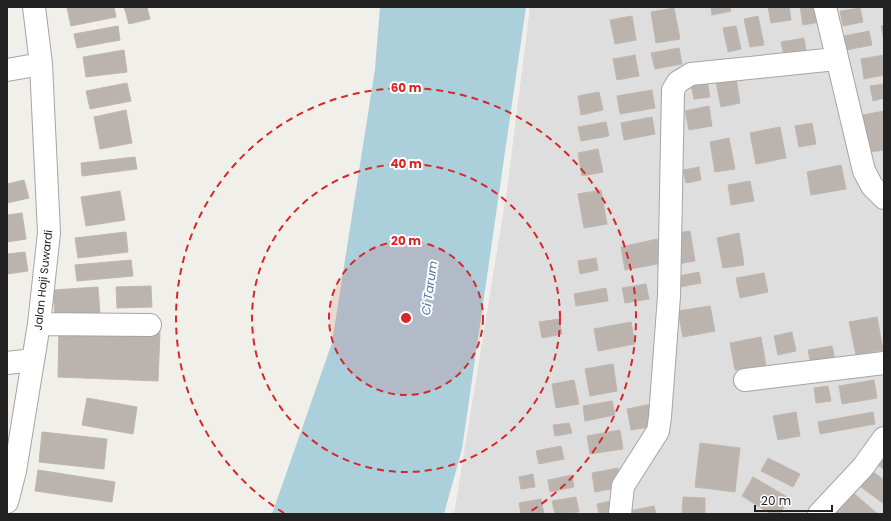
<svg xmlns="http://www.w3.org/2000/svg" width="891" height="521" viewBox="0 0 891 521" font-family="Poppins,sans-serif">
	<rect width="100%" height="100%" fill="#f1efe9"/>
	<path fill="#dfdede" d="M 530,7 L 884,7 L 884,514 L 454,514 L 507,190 Z"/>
	<path fill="#accfdc" d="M 380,7 L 526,7 L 462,449 L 444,514 L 272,514 L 332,343 L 375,69 Z"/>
	<path fill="#bbb4ae" stroke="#c2b6ac" d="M 72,7 L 114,7 L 116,17 L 71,26 L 67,8 Z
		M 124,7 L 147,7 L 150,19 L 129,24 Z
		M 711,7 L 730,7 L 731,11 L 712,15 Z
		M 768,7 L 789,7 L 791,20 L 771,23 Z
		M 800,7 L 822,7 L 825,21 L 803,25 Z
		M 674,8 L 680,39 L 656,43 L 651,12 Z
		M 860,8 L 863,22 L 843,26 L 840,11 Z
		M 632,16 L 636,40 L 615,44 L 610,20 Z
		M 758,16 L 764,45 L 750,47 L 744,19 Z
		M 884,25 L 884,41 L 881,26 Z
		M 118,26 L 120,40 L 77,48 L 74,34 Z
		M 736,26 L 741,49 L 728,52 L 723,28 Z
		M 869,31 L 872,45 L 846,50 L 844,36 Z
		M 804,38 L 806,51 L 784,55 L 781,42 Z
		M 679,48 L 682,64 L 655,69 L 651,53 Z
		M 124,50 L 127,72 L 86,77 L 83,57 Z
		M 635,55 L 639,76 L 617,80 L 613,59 Z
		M 884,55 L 884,75 L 864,79 L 861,59 Z
		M 706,74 L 710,97 L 694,99 L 689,76 Z
		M 736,78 L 740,103 L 721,107 L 716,82 Z
		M 127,83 L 131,101 L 90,109 L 86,91 Z
		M 884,84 L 884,98 L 873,101 L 870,86 Z
		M 652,90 L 655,108 L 620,114 L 617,96 Z
		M 599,92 L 603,110 L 581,115 L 578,96 Z
		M 709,106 L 712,126 L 689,130 L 685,111 Z
		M 126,110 L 132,143 L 100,149 L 94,117 Z
		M 884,111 L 884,150 L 870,152 L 863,115 Z
		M 652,117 L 655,134 L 624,140 L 621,123 Z
		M 606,122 L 609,136 L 581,141 L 578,127 Z
		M 812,123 L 816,144 L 799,147 L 795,126 Z
		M 780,127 L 786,158 L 756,164 L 750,133 Z
		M 729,138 L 735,169 L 715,172 L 710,142 Z
		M 598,149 L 603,172 L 582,176 L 578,153 Z
		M 135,157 L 137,169 L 82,176 L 81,163 Z
		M 841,165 L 846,189 L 811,195 L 807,172 Z
		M 699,167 L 701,180 L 686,183 L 683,170 Z
		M 24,180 L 29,198 L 7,203 L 7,184 Z
		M 750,181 L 754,201 L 731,205 L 728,185 Z
		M 601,190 L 607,224 L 584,228 L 578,194 Z
		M 120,191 L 125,220 L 86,226 L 81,197 Z
		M 22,213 L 26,239 L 7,242 L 7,215 Z
		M 690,231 L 695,261 L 678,264 L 672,234 Z
		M 126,232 L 128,252 L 78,258 L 75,238 Z
		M 739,233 L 744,265 L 723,268 L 717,238 Z
		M 657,239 L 662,263 L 625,270 L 621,247 Z
		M 25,252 L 28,271 L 7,274 L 7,254 Z
		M 596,258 L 598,270 L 580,274 L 578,261 Z
		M 131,260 L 133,276 L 77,281 L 75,265 Z
		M 699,272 L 701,283 L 675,288 L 673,277 Z
		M 764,273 L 768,292 L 740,298 L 736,278 Z
		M 646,284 L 649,299 L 625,303 L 622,288 Z
		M 151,286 L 152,307 L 117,308 L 116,287 Z
		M 98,287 L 100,313 L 55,316 L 53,290 Z
		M 606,288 L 608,301 L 576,306 L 574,294 Z
		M 710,306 L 715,331 L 683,337 L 678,311 Z
		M 877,317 L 883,350 L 856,355 L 849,322 Z
		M 559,319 L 562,334 L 542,338 L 539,322 Z
		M 631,322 L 635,344 L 598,351 L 594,329 Z
		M 59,328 L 160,332 L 158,381 L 58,377 Z
		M 792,332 L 796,351 L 778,355 L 774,336 Z
		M 761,337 L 766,365 L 735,370 L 730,343 Z
		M 832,346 L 835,360 L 811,364 L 808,350 Z
		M 613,364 L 617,391 L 590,396 L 585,369 Z
		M 574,380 L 579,404 L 556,408 L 552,384 Z
		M 874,380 L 877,398 L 842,404 L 839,386 Z
		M 828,386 L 831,401 L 816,403 L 814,388 Z
		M 87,398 L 137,407 L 133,434 L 82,425 Z
		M 612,401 L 615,415 L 585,421 L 583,406 Z
		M 652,404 L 656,426 L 631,430 L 627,409 Z
		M 796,412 L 800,436 L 778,440 L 773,416 Z
		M 873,412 L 875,424 L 820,434 L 818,422 Z
		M 569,423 L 572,433 L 555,436 L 553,425 Z
		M 620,430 L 623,449 L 590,454 L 587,436 Z
		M 42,432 L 107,439 L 104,469 L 39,462 Z
		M 700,443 L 740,448 L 735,492 L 695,487 Z
		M 561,446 L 564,459 L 539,464 L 536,451 Z
		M 884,449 L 884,469 L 876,464 Z
		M 768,458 L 800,474 L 793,487 L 761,471 Z
		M 618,468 L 621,487 L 595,492 L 592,473 Z
		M 38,470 L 115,482 L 112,502 L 35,491 Z
		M 872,471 L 884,480 L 884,504 L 861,487 Z
		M 533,474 L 535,487 L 521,489 L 519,477 Z
		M 572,475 L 574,487 L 550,492 L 548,480 Z
		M 753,477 L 789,498 L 780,514 L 771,514 L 742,496 Z
		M 851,491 L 878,514 L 832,514 Z
		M 576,497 L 579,512 L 555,514 L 552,501 Z
		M 683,497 L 705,498 L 705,514 L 682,514 Z
		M 541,499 L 544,514 L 521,514 L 519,503 Z
		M 616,500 L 618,514 L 599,514 L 597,504 Z
		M 654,506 L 656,514 L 625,514 L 624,512 Z"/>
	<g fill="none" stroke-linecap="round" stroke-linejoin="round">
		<g stroke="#a5a5a5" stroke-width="24">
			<path id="minor" d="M 825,7 L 864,171 L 872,186 L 884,198
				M 7,70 L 41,64
				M 39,324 L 150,325
				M 7,363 L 33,360
				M 745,380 L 884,363
				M 7,502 L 15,471 L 39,324 L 49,233 L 41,64 L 34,7
				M 620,514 L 623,486 L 658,431 L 660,417 L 669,296 L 673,90 L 678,82 L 691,74 L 836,59
				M 819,514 L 863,467 L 884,438"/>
		</g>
		<use href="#minor" stroke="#fff" stroke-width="22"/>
	</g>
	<circle cx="406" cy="318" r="77" fill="#d62828" fill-opacity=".12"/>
	<g fill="none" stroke="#d62828" stroke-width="2" stroke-dasharray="7 5">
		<circle cx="406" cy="318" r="77"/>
		<circle cx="406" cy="318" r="154"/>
		<path d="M284 513A230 230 0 1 1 528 513"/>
	</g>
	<g text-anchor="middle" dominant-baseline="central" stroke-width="4" stroke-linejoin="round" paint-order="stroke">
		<g font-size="11" fill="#212121" stroke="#fff">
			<text transform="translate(43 280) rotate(-84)">Jalan Haji Suwardi</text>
		</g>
		<g font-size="12" font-style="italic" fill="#4f76a5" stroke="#fff">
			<text transform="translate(429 288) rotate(-82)">Ci Tarum</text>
		</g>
	</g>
	<circle cx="406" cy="318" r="6" fill="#d62828" stroke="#fff" stroke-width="2"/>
	<g font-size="12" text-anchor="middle" font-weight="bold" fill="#d62828" stroke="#fff" stroke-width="4" stroke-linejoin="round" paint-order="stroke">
		<text x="406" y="92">60 m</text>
		<text x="406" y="168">40 m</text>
		<text x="406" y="245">20 m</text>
	</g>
	<rect width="891" height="521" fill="none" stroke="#212121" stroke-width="16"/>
	<path d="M755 505v6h77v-6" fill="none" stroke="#212121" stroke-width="2"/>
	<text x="761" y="505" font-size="12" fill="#212121" stroke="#ffffff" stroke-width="3" paint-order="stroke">20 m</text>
</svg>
